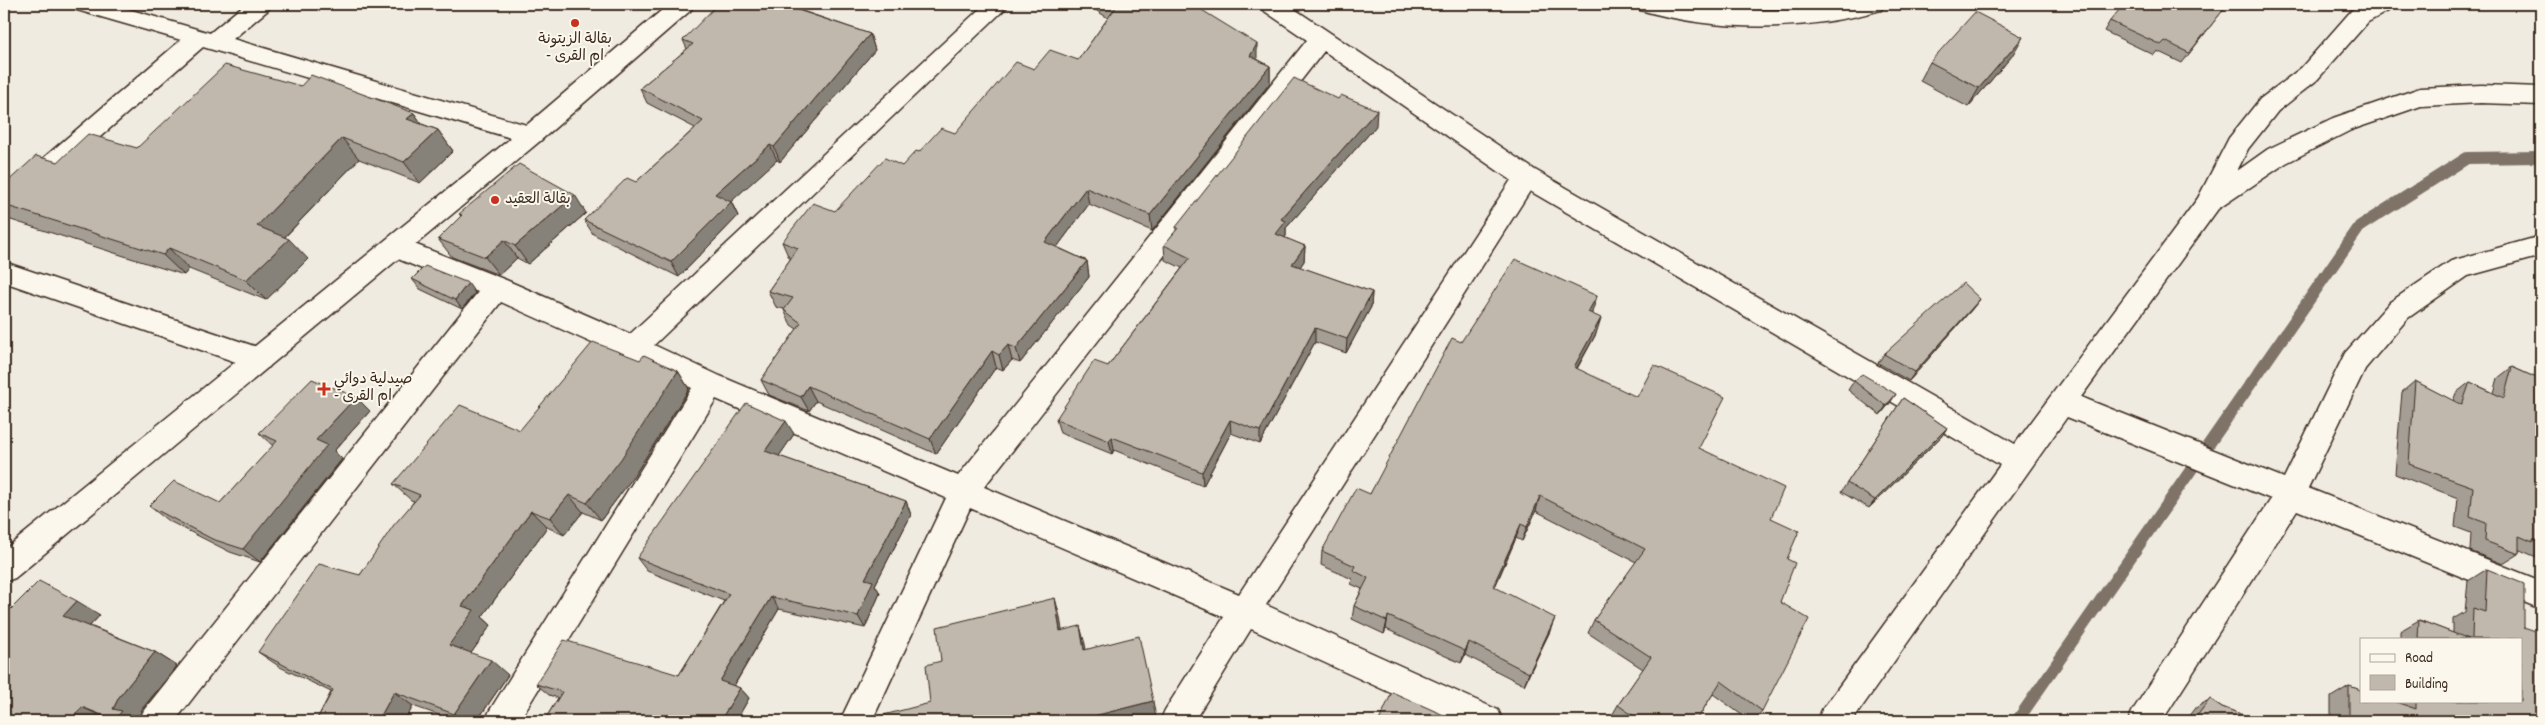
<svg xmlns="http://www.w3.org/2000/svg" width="2545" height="725" viewBox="0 0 2545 725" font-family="Dekko,'Playpen Sans Arabic',sans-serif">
	<rect width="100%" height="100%" fill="#f0ebe0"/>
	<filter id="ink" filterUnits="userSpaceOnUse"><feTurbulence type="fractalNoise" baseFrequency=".02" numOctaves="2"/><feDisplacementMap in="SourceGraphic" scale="10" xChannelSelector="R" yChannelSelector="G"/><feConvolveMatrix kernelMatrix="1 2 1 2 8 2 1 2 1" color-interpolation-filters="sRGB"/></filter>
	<g filter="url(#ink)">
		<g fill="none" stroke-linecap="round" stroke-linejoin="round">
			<path stroke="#7f7367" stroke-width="12" d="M 2017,721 L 2360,226 L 2467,158 L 2541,157"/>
			<g stroke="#3b2a1e" stroke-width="3">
				<path id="minor" d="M 74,4 L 111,4 L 210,33 L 245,4 L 271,4 L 268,10 L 233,39 L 540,129 L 543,135 L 540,141 L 531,144 L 203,47 L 13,213 L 4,216 L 4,192 L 181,40 L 77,10 Z
					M 985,4 L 1010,4 L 654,345 L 720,376 L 958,476 L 1307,40 L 1263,10 L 1260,4 L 1287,4 L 1535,170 L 2015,444 L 2198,198 L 2229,138 L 2260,99 L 2301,68 L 2352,10 L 2364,4 L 2393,4 L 2390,10 L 2368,22 L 2317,80 L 2278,111 L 2248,149 L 2237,171 L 2268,149 L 2333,118 L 2420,88 L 2481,85 L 2541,87 L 2541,105 L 2481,103 L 2421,106 L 2351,130 L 2286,163 L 2218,209 L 2081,397 L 2284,478 L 2345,353 L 2390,302 L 2451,261 L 2541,236 L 2541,256 L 2468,276 L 2408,318 L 2365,369 L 2308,488 L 2541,581 L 2541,609 L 2297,510 L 2162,721 L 2128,721 L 2133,710 L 2271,499 L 2067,417 L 1852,721 L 1817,721 L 1822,710 L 2000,465 L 1530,191 L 1266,605 L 1498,710 L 1503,721 L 1452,721 L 1251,629 L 1194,721 L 1160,721 L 1165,710 L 1224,617 L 970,508 L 872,721 L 840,721 L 946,498 L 716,399 L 519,721 L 485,721 L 490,710 L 692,388 L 501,302 L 175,721 L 139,721 L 144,710 L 478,292 L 386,254 L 382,247 L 386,240 L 395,237 L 404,240 L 506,280 L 630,334 ZM 1324,51 L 1511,180 L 1239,594 L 984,487 Z
					M 1637,4 L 1688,4 L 1760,10 L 1789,10 L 1839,4 L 1884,4 L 1881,10 C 1803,32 1718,32 1640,10 Z
					M 4,262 L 269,351 L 273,359 L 269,367 L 259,370 L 4,282 Z"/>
			</g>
			<g stroke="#3b2a1e" stroke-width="3">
				<path id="tertiary" d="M 669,4 L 694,4 L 691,10 L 540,141 L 15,578 L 4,582 L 4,550 L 522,129 Z"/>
			</g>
			<use href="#minor" fill="#fbf7ec" fill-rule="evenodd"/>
			<use href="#tertiary" fill="#fbf7ec" fill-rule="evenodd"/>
		</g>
		<path fill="#a59e95" stroke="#3b2a1e" d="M 790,4 L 788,6 L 870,34 L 875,50 L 780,162 L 777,160 L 731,201 L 738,216 L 679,277 L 593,234 L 584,220 L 636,182 L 695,128 L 647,103 L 640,88 L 687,49 L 683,40 Z
			M 1086,4 L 1192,4 L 1257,59 L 1270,66 L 1270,83 L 1152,231 L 1089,204 L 1057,247 L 1087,261 L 1089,277 L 1020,363 L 1012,360 L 1003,370 L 996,367 L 936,454 L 816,401 L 809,411 L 769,395 L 761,380 L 797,329 L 791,325 L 784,310 L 784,309 L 776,307 L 768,291 L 791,258 L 789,258 L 782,242 L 835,211 L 902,166 L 919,152 L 955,133 L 1034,69 L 1078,60 L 1108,18 Z
			M 2223,10 L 2182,63 L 2157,51 L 2154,55 L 2104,31 L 2110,21 Z
			M 2012,56 L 1968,107 L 1920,81 L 1930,62 Z
			M 301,86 L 414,113 L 422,124 L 438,130 L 453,151 L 420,183 L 359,159 L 285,237 L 308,259 L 266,300 L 189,269 L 184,275 L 11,220 L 4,214 L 4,185 L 58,162 L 137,148 Z
			M 1376,126 L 1286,228 L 1286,236 L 1285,238 L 1305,246 L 1304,261 L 1300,267 L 1372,292 L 1371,307 L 1346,353 L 1315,342 L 1260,444 L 1231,433 L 1203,486 L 1114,450 L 1112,454 L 1060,433 L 1056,419 L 1108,366 L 1182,268 L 1165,260 L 1164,245 L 1176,231 L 1176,227 Z
			M 586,213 L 528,264 L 517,258 L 499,275 L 452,257 L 438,239 L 461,216 L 459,214 Z
			M 412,279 L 475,293 L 462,309 L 420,289 Z
			M 1980,299 L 1973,308 L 1909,381 L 1878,363 L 1884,354 Z
			M 1592,314 L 1596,334 L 1577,369 L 1699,448 L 1771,518 L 1787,559 L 1762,711 L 1754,721 L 1750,721 L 1713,694 L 1696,721 L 1617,721 L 1611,717 L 1618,705 L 1643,669 L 1588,633 L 1594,620 L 1636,562 L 1536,511 L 1522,541 L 1516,538 L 1495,587 L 1550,631 L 1524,685 L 1465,655 L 1461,663 L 1386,629 L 1384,634 L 1352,619 L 1354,606 L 1362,589 L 1351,584 L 1352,579 L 1321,565 L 1322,551 L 1370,494 L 1461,342 Z
			M 640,360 L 678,371 L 689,389 L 634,476 L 601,520 L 583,512 L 564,535 L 547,527 L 482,617 L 491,625 L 471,653 L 508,675 L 477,721 L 456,721 L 413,706 L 405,721 L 320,721 L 317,719 L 331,692 L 280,667 L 258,652 L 360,575 L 414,501 L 411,500 L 393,484 L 520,430 Z
			M 2512,367 L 2541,380 L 2541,559 L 2520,550 L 2519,550 L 2519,554 L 2503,564 L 2470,551 L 2471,533 L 2455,527 L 2458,498 L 2395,474 L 2402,392 L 2415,381 L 2453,401 L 2456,393 L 2470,382 L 2494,393 L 2498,378 Z
			M 1854,381 L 1890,403 L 1880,415 L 1848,390 Z
			M 1903,398 L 1947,428 L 1941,437 L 1869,508 L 1841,492 Z
			M 370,411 L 334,451 L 342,459 L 260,562 L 230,552 L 167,520 L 149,506 L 220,503 L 273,446 L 259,433 Z
			M 794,434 L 779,456 L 906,501 L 911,515 L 875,585 L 880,593 L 865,628 L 779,609 L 734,686 L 740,688 L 749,698 L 736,721 L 544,721 L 558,698 L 549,695 L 536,684 L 679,675 L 724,601 L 647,571 L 637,558 Z
			M 2487,569 L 2524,627 L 2541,721 L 2331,721 L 2331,697 L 2349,686 L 2397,703 L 2397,701 L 2521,701 L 2521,639 L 2400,639 L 2400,631 L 2419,620 L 2453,633 L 2453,619 L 2465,612 L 2468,581 Z
			M 100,615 L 90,626 L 155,652 L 177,666 L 142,709 L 138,719 L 143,721 L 112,721 L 107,719 L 4,721 L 4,616 Z
			M 2210,699 L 2222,707 L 2259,721 L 2185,721 L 2194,709 Z"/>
		<path fill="#868179" stroke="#3b2a1e" d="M 773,4 L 790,4 L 778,16 Z
			M 870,34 L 875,50 L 780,162 L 774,147 Z
			M 2023,37 L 2012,56 L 1968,107 L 1979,88 Z
			M 1257,44 L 1257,61 L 1250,56 Z
			M 1270,66 L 1270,83 L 1152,231 L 1150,215 Z
			M 1377,110 L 1376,126 L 1286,228 L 1286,236 L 1276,249 L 1276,234 L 1281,219 Z
			M 414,113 L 429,134 L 407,119 Z
			M 438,130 L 453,151 L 420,183 L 404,162 Z
			M 342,138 L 359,159 L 276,246 L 257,226 Z
			M 770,145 L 777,160 L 723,209 L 715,194 Z
			M 1086,188 L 1089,204 L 1049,258 L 1045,242 Z
			M 575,195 L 586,213 L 528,264 L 515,246 Z
			M 731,202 L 738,216 L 679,277 L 671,262 Z
			M 289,239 L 308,259 L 266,300 L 246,280 Z
			M 504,240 L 517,258 L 499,275 L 485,257 Z
			M 1305,246 L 1304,261 L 1292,279 L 1292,264 Z
			M 169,248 L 189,269 L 184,275 L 163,255 Z
			M 1087,261 L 1089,277 L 1020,363 L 1016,348 Z
			M 468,283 L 475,293 L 462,309 L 455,300 Z
			M 1372,292 L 1371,307 L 1346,353 L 1347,339 Z
			M 1597,296 L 1592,313 L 1583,329 L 1588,312 Z
			M 1980,299 L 1973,308 L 1909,381 L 1915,372 Z
			M 1601,318 L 1596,334 L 1568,383 L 1574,367 Z
			M 1315,328 L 1315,342 L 1260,444 L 1260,431 Z
			M 1008,345 L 1012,360 L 1003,370 L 999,355 Z
			M 992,351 L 996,367 L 936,454 L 930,439 Z
			M 678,371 L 689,389 L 634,476 L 601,520 L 587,503 Z
			M 808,386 L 816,401 L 809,411 L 801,397 Z
			M 1896,394 L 1890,403 L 1880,415 L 1886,406 Z
			M 356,397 L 370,411 L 334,451 L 342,459 L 260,562 L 243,549 L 316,440 Z
			M 1230,420 L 1231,433 L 1203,486 L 1202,472 Z
			M 786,421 L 794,434 L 773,465 L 765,451 Z
			M 1947,428 L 1941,437 L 1869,508 L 1875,500 Z
			M 1112,437 L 1114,450 L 1112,454 L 1109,441 Z
			M 569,495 L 583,512 L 564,535 L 550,518 Z
			M 1540,496 L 1536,511 L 1522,541 L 1527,527 Z
			M 906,501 L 911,515 L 875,585 L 880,593 L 865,628 L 858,616 L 865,579 Z
			M 531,511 L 547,527 L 482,617 L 491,625 L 467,659 L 449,645 L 462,606 Z
			M 1521,524 L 1516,538 L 1489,600 L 1493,586 Z
			M 771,597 L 779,609 L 730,692 L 720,681 Z
			M 1055,598 L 1060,617 L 1065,649 L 1060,631 Z
			M 77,601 L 100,615 L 87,629 L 63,616 Z
			M 1388,616 L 1386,629 L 1384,634 L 1387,621 Z
			M 1555,618 L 1550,631 L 1524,685 L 1529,673 Z
			M 1080,626 L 1085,644 L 1089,667 L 1084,650 Z
			M 1469,642 L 1465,655 L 1461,663 L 1465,651 Z
			M 155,652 L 177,666 L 142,709 L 138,719 L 143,721 L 117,721 L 114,720 L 113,709 L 119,697 Z
			M 491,660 L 508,675 L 477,721 L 465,721 L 454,714 Z
			M 740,688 L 749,698 L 736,721 L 720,721 Z
			M 394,692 L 413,706 L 405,721 L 378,721 Z
			M 1153,701 L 1156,718 L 1144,721 L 1074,721 Z
			M 82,707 L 107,719 L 105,721 L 70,721 Z"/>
		<path fill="#c0b8ad" stroke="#3b2a1e" d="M 718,4 L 780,4 L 870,34 L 774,147 L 770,145 L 715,194 L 731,202 L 671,262 L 584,220 L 627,178 L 636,182 L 703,121 L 640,88 L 693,44 L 683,40 Z
			M 1111,4 L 1192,4 L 1257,44 L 1250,56 L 1270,66 L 1150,215 L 1086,188 L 1045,242 L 1087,261 L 1016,348 L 1008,345 L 999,355 L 992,351 L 930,439 L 808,386 L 801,397 L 761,380 L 801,323 L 784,310 L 793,298 L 768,291 L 798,248 L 782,242 L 813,203 L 835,211 L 885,158 L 902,166 L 916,151 L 919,152 L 941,128 L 955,133 L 1016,62 L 1034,69 L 1050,50 L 1078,60 L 1116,7 Z
			M 2124,4 L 2228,4 L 2189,53 L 2165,41 L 2161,45 L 2110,21 Z
			M 1975,12 L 2023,37 L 1979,88 L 1930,62 Z
			M 225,65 L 301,86 L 311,75 L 414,113 L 407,119 L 438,130 L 404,162 L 342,138 L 257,226 L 289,239 L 246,280 L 169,248 L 163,255 L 4,205 L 4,185 L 36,156 L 58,162 L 88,134 L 137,148 Z
			M 1294,78 L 1338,99 L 1341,95 L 1377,110 L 1281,219 L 1286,221 L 1276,234 L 1305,246 L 1292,264 L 1372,292 L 1347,339 L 1315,328 L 1260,431 L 1230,420 L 1202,472 L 1112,437 L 1109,441 L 1056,419 L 1094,361 L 1108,366 L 1190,258 L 1164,245 L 1178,228 L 1176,227 Z
			M 519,164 L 575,195 L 515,246 L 504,240 L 485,257 L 438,239 L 462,215 L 459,214 Z
			M 1515,259 L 1597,296 L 1588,312 L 1601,318 L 1574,367 L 1637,397 L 1654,365 L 1725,397 L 1699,448 L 1784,488 L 1771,518 L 1799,531 L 1787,559 L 1795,563 L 1780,602 L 1809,619 L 1762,711 L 1721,681 L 1696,721 L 1666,721 L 1659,716 L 1656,721 L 1641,721 L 1618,705 L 1651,657 L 1594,620 L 1645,549 L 1540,496 L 1527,527 L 1521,524 L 1493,586 L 1555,618 L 1529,673 L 1469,642 L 1465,651 L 1388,616 L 1387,621 L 1354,606 L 1368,578 L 1353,570 L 1355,566 L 1322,551 L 1356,488 L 1370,494 L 1452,338 L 1461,342 Z
			M 425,266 L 468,283 L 455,300 L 412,279 Z
			M 1963,283 L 1980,299 L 1915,372 L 1884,354 Z
			M 593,342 L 640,360 L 644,355 L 678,371 L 621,459 L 587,503 L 569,495 L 550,518 L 531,511 L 462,606 L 474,610 L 449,645 L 491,660 L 454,714 L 394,692 L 378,721 L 330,721 L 317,719 L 333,690 L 258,652 L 319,564 L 360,575 L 393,526 L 420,495 L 393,484 L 460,405 L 520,430 Z
			M 2512,367 L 2541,380 L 2541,542 L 2533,539 L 2533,542 L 2519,536 L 2519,554 L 2485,541 L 2486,523 L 2470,517 L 2473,487 L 2409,464 L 2415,381 L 2462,405 L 2470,382 L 2504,398 Z
			M 1862,374 L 1896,394 L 1886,406 L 1854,381 Z
			M 312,379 L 356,397 L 316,440 L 327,445 L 243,549 L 212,539 L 149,506 L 174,481 L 220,503 L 277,441 L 259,433 Z
			M 1903,398 L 1947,428 L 1875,500 L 1847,483 Z
			M 746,403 L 786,421 L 765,451 L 906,501 L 865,579 L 873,581 L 858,616 L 771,597 L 720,681 L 740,688 L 720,721 L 544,721 L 562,692 L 536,684 L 564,640 L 679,675 L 729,594 L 637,558 Z
			M 2487,569 L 2524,584 L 2524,627 L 2541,633 L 2541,721 L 2349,721 L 2349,686 L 2361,690 L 2361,701 L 2393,701 L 2416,709 L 2416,701 L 2521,701 L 2521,639 L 2472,639 L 2473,608 L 2485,612 Z
			M 39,581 L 77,601 L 63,616 L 155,652 L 119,697 L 113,709 L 122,711 L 114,720 L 82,707 L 70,721 L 4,721 L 4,616 Z
			M 1055,598 L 1060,631 L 1080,626 L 1084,650 L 1139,636 L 1153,701 L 1074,721 L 873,721 L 872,718 L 930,703 L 926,665 L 941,661 L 937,627 Z
			M 2419,620 L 2469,639 L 2418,639 Z
			M 1392,692 L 1457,721 L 1379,721 Z
			M 2210,699 L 2222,707 L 2259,721 L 2193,721 Z
			M 1356,718 L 1365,721 L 1354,721 Z"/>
	</g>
	<g fill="#c8321e" stroke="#fbf7ec" stroke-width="2">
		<circle cx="575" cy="23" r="5"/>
		<circle cx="495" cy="200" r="5"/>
		<path d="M321.5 381.5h5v5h5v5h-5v5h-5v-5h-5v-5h5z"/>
	</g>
	<g text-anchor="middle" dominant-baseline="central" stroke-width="4" stroke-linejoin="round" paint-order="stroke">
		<g font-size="15" fill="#3b2a1e" stroke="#fbf7ec" text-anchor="start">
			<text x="575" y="40" text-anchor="middle">بقالة الزيتونة<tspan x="575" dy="17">- ام القرى</tspan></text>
			<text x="505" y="200">بقالة العقيد</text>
			<text x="334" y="380">صيدلية دوائي<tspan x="334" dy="17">- ام القرى</tspan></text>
		</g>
	</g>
	<rect width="2545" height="725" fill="none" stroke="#fbf7ec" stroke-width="20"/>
	<rect x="10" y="10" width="2525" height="705" fill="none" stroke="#3b2a1e" stroke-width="2" filter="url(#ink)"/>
	<rect x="2360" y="638" width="162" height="65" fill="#fbf7ec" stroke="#aea59a"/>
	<rect x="2370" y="654" width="25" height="8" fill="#fbf7ec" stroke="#aea59a"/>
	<text x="2405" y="662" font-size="15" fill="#3b2a1e">Road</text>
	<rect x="2370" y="675" width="25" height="15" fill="#c0b8ad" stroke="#aea59a"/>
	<text x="2405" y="688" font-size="15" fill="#3b2a1e">Building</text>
</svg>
